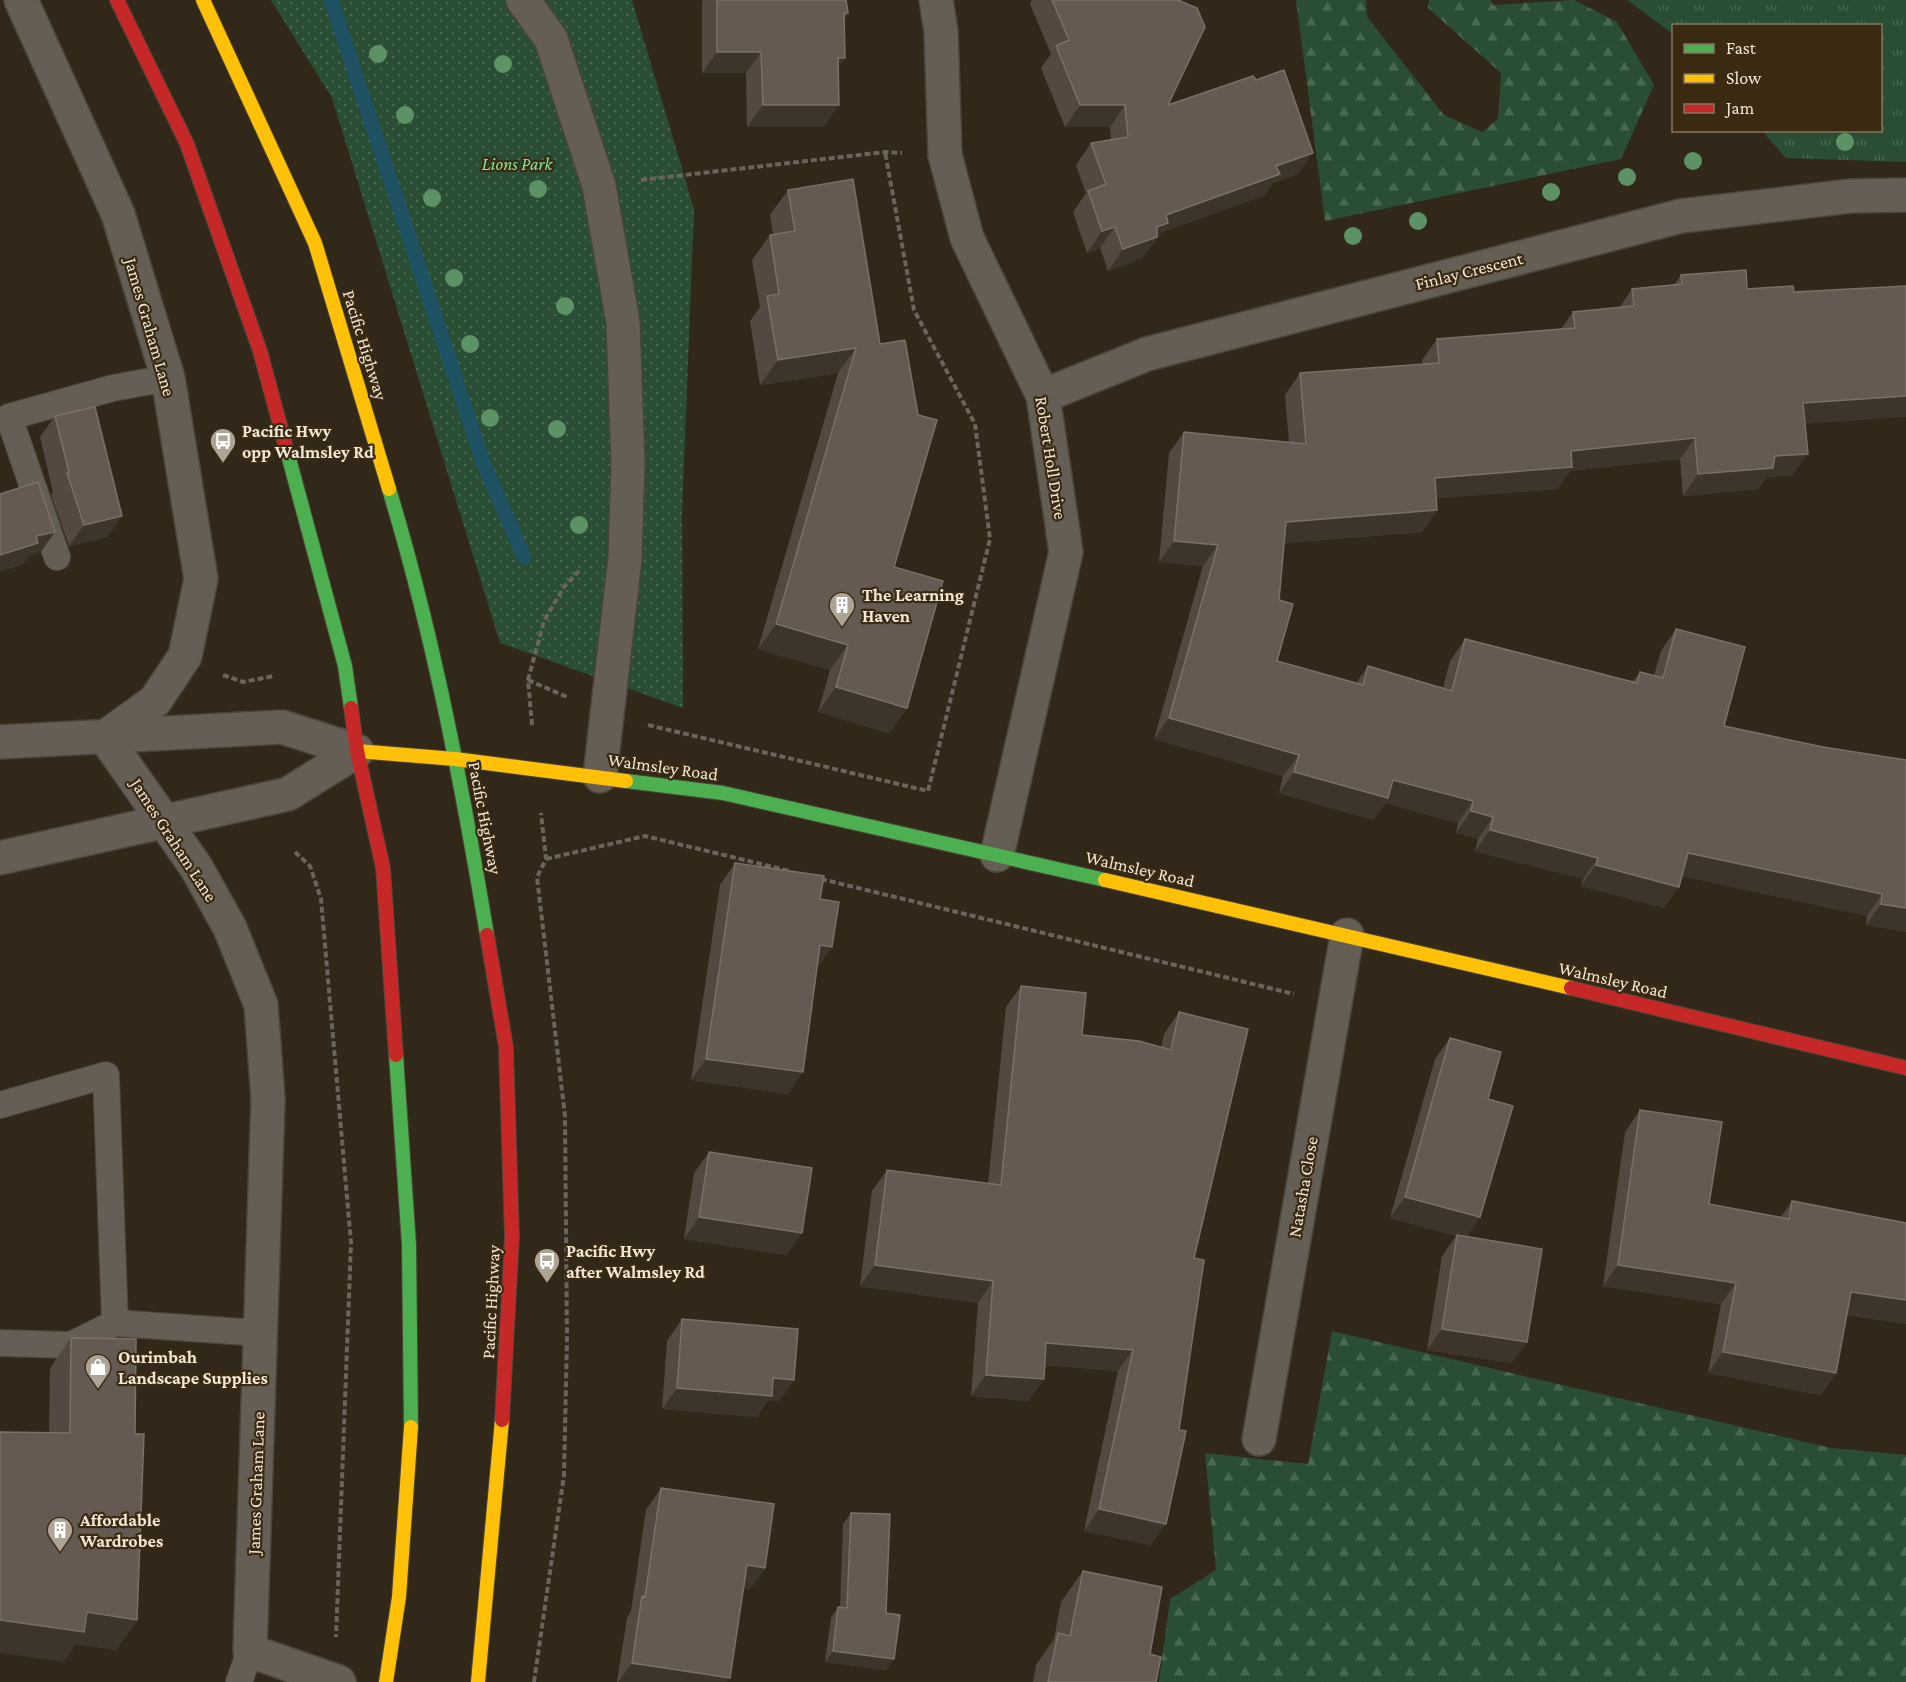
<svg xmlns="http://www.w3.org/2000/svg" width="1906" height="1682" viewBox="0 0 1906 1682" font-family="'Crimson Pro',serif">
	<defs>
		<pattern id="grass-tufts" width="24" height="20" patternUnits="userSpaceOnUse" patternTransform="scale(1.5)"><rect width="24" height="20" fill="#294e33"/><path d="M3 7l-1-3M5 7V3M7 7l1-3M15 17l-1-3M17 17v-4M19 17l1-3" fill="none" stroke="#486850"/></pattern>
		<pattern id="forest-firs" width="22" height="20" patternUnits="userSpaceOnUse" patternTransform="scale(1.5)"><rect width="22" height="20" fill="#294e33"/><path d="M5 1l3.5 6h-7zM16 11l3.5 6h-7z" fill="#486850"/></pattern>
		<pattern id="park-dots" width="8" height="8" patternUnits="userSpaceOnUse" patternTransform="scale(1.5)"><rect width="8" height="8" fill="#294e33"/><path d="M2 2h.1M6 6h.1" fill="none" stroke="#486850" stroke-width="1.8" stroke-linecap="round"/></pattern>
	</defs>
	<rect width="100%" height="100%" fill="#31281a"/>
	<path fill="url(#grass-tufts)" d="M 1627,0 L 1906,0 L 1906,162 L 1786,158 L 1762,131 L 1880,130 L 1880,26 L 1674,26 L 1673,34 Z"/>
	<path fill="url(#forest-firs)" d="M 1296,0 L 1366,0 L 1367,17 L 1444,115 L 1482,132 L 1498,119 L 1501,73 L 1428,8 L 1429,0 L 1490,0 L 1493,5 L 1574,0 L 1617,22 L 1654,85 L 1621,159 L 1325,221 Z
		M 1332,1331 L 1831,1448 L 1906,1455 L 1906,1682 L 1159,1682 L 1170,1599 L 1216,1570 L 1205,1453 L 1308,1464 Z"/>
	<path fill="url(#park-dots)" d="M 271,0 L 632,0 L 694,209 L 682,514 L 683,708 L 500,643 L 332,98 Z"/>
	<g fill="none" stroke-linecap="round" stroke-linejoin="round">
		<path stroke="#1f5363" stroke-width="15" d="M 331,0 L 483,462 L 524,557"/>
		<g stroke="#4b443a" stroke-width="28">
			<path id="lane" d="M 57,557 L 9,417 L 113,388 L 168,378
				M 0,1105 L 106,1075 L 115,1323
				M 0,1343 L 71,1345 L 115,1323 L 260,1333
				M 239,1682 L 250,1651"/>
		</g>
		<g stroke="#4b443a" stroke-width="36">
			<path id="street" d="M 21,0 L 118,214 L 168,378 L 201,579 L 185,656 L 155,701 L 105,737
				M 523,0 L 551,39 L 599,186 L 623,322 L 628,463 L 625,558 L 600,776
				M 936,0 L 941,31 L 945,155 L 967,238 L 1043,396 L 1066,552 L 997,855
				M 1043,396 L 1147,354 L 1681,216 L 1850,196 L 1906,195
				M 105,737 L 196,867 L 230,928 L 261,1005 L 268,1099 L 250,1651 L 339,1682
				M 0,742 L 282,727 L 357,751
				M 0,858 L 288,794 L 357,751
				M 1259,1439 L 1347,935"/>
		</g>
		<g stroke="#4b443a" stroke-width="16">
			<path id="fast" d="M 287,451 L 345,666 L 351,708
				M 389,489 C 433,634 462,785 487,935
				M 626,781 L 723,793 L 1105,880
				M 396,1055 L 409,1245 L 411,1427"/>
		</g>
		<g stroke="#4b443a" stroke-width="16">
			<path id="slow" d="M 203,0 L 315,243 L 389,489
				M 357,751 L 455,759 L 626,781
				M 1105,880 L 1571,988
				M 386,1682 L 399,1597 L 411,1427
				M 478,1682 L 502,1420"/>
		</g>
		<g stroke="#4b443a" stroke-width="16">
			<path id="jam" d="M 117,0 L 187,144 L 260,351 L 287,451
				M 351,708 L 357,751 L 383,868 L 396,1055
				M 487,935 L 506,1047 L 512,1237 L 502,1420
				M 1571,988 L 1906,1068"/>
		</g>
		<path stroke="#6a645b" stroke-width="4" stroke-dasharray="6 3" stroke-linecap="butt" d="M 641,180 L 885,152 L 902,153
			M 223,675 L 243,682 L 274,676
			M 528,680 L 567,697
			M 532,725 L 528,680 L 544,621 L 564,587 L 580,570
			M 648,725 L 928,791 L 990,539 L 975,424 L 914,310 L 885,152
			M 295,852 L 310,866 L 321,899 L 351,1243 L 336,1637
			M 546,859 L 645,836 L 790,871
			M 821,879 L 1294,994
			M 534,1682 L 564,1475 L 567,1339 L 565,1116 L 537,877 L 546,859 L 541,813"/>
		<use href="#lane" stroke="#655e54" stroke-width="26"/>
		<use href="#street" stroke="#655e54" stroke-width="33"/>
		<use href="#fast" stroke="#4caf50" stroke-width="14"/>
		<use href="#slow" stroke="#ffc107" stroke-width="14"/>
		<use href="#jam" stroke="#c62828" stroke-width="14"/>
	</g>
	<g fill="#5c9265">
		<circle cx="378" cy="54" r="9"/>
		<circle cx="503" cy="64" r="9"/>
		<circle cx="405" cy="115" r="9"/>
		<circle cx="1845" cy="142" r="9"/>
		<circle cx="1693" cy="161" r="9"/>
		<circle cx="1627" cy="177" r="9"/>
		<circle cx="538" cy="189" r="9"/>
		<circle cx="1551" cy="192" r="9"/>
		<circle cx="432" cy="198" r="9"/>
		<circle cx="1418" cy="221" r="9"/>
		<circle cx="1353" cy="236" r="9"/>
		<circle cx="454" cy="278" r="9"/>
		<circle cx="565" cy="306" r="9"/>
		<circle cx="470" cy="344" r="9"/>
		<circle cx="490" cy="418" r="9"/>
		<circle cx="557" cy="429" r="9"/>
		<circle cx="579" cy="525" r="9"/>
	</g>
	<path fill="#534940" d="M 703,0 L 846,0 L 848,13 L 844,19 L 839,66 L 824,127 L 747,127 L 746,73 L 702,73 L 702,2 Z
		M 1032,0 L 1178,0 L 1168,105 L 1298,174 L 1273,183 L 1265,195 L 1162,232 L 1142,258 L 1108,271 L 1100,248 L 1087,253 L 1073,212 L 1086,193 L 1076,165 L 1091,143 L 1111,140 L 1110,127 L 1065,127 L 1041,68 L 1051,54 L 1030,4 Z
		M 853,179 L 894,567 L 907,708 L 889,733 L 818,712 L 830,670 L 758,649 L 838,373 L 760,385 L 750,321 L 760,307 L 752,260 L 770,235 L 773,234 L 770,215 L 788,190 Z
		M 1681,275 L 1747,289 L 1805,424 L 1793,475 L 1767,477 L 1758,489 L 1683,496 L 1680,459 L 1570,471 L 1557,489 L 1436,498 L 1437,510 L 1422,532 L 1284,543 L 1279,600 L 1277,661 L 1356,683 L 1368,666 L 1443,688 L 1450,661 L 1465,639 L 1632,682 L 1640,672 L 1654,675 L 1661,651 L 1676,629 L 1724,726 L 1823,747 L 1906,760 L 1906,932 L 1866,925 L 1867,916 L 1682,876 L 1664,908 L 1581,886 L 1583,879 L 1475,851 L 1478,839 L 1456,833 L 1458,823 L 1385,803 L 1373,820 L 1279,793 L 1283,776 L 1154,739 L 1203,566 L 1159,562 L 1169,453 L 1184,432 L 1289,442 L 1285,395 L 1300,373 L 1422,364 L 1422,360 L 1437,339 L 1561,329 L 1573,312 L 1619,308 L 1632,289 L 1674,285 Z
		M 55,416 L 122,516 L 107,537 L 69,546 L 51,495 L 53,492 L 40,437 Z
		M 735,863 L 820,899 L 832,947 L 817,968 L 788,1094 L 691,1080 L 720,885 Z
		M 1021,986 L 1082,1035 L 1161,1047 L 1164,1034 L 1179,1012 L 1194,1258 L 1151,1545 L 1084,1531 L 1118,1371 L 1045,1365 L 1044,1379 L 1028,1401 L 971,1396 L 978,1303 L 860,1286 L 872,1191 L 887,1170 L 988,1184 L 1006,1007 Z
		M 1450,1038 L 1488,1099 L 1480,1217 L 1467,1236 L 1512,1363 L 1427,1350 L 1442,1256 L 1456,1236 L 1390,1218 L 1435,1059 Z
		M 1640,1110 L 1709,1204 L 1781,1217 L 1792,1201 L 1906,1223 L 1906,1324 L 1847,1315 L 1836,1373 L 1821,1395 L 1708,1373 L 1721,1304 L 1603,1286 L 1625,1132 Z
		M 709,1152 L 787,1255 L 684,1239 L 694,1173 Z
		M 682,1319 L 794,1380 L 779,1401 L 768,1400 L 757,1417 L 662,1409 L 667,1341 Z
		M 71,1338 L 135,1434 L 137,1620 L 116,1650 L 76,1644 L 63,1662 L 49,1433 L 50,1368 Z
		M 661,1488 L 765,1568 L 750,1589 L 743,1588 L 727,1682 L 617,1682 L 627,1618 L 631,1611 L 646,1510 Z
		M 851,1513 L 886,1613 L 887,1670 L 825,1662 L 831,1618 L 838,1607 L 840,1607 L 843,1524 Z
		M 1083,1571 L 1150,1654 L 1156,1682 L 1033,1682 L 1036,1665 L 1054,1639 L 1061,1602 Z"/>
	<path fill="#3e352a" d="M 717,52 L 761,52 L 746,73 L 702,73 Z
		M 838,58 L 845,58 L 829,80 Z
		M 763,105 L 839,105 L 824,127 L 747,127 Z
		M 1080,105 L 1125,105 L 1110,127 L 1065,127 Z
		M 1313,153 L 1298,174 L 1273,183 L 1265,195 L 1162,232 L 1142,258 L 1108,271 L 1123,249 L 1166,215 L 1276,166 Z
		M 1115,227 L 1100,248 L 1087,253 L 1102,231 Z
		M 856,348 L 838,373 L 760,385 L 778,360 Z
		M 1906,396 L 1906,417 L 1788,425 L 1803,403 Z
		M 1695,438 L 1680,459 L 1570,471 L 1557,489 L 1420,500 L 1435,478 L 1571,451 Z
		M 1808,454 L 1793,475 L 1767,477 L 1758,489 L 1683,496 L 1698,474 L 1775,456 Z
		M 1437,510 L 1422,532 L 1270,544 L 1286,522 Z
		M 122,516 L 107,537 L 69,546 L 84,525 Z
		M 55,532 L 40,553 L 29,556 L 23,564 L 0,572 L 0,555 L 36,536 Z
		M 1174,541 L 1218,545 L 1203,566 L 1159,562 Z
		M 776,624 L 848,645 L 830,670 L 758,649 Z
		M 836,687 L 907,708 L 889,733 L 818,712 Z
		M 1169,718 L 1299,755 L 1283,776 L 1154,739 Z
		M 1294,772 L 1393,780 L 1473,801 L 1458,823 L 1385,803 L 1373,820 L 1279,793 Z
		M 1471,811 L 1493,817 L 1478,839 L 1456,833 Z
		M 1490,830 L 1598,858 L 1583,879 L 1475,851 Z
		M 1688,853 L 1882,894 L 1867,916 L 1672,874 Z
		M 1596,865 L 1679,887 L 1664,908 L 1581,886 Z
		M 1881,904 L 1906,908 L 1906,932 L 1866,925 Z
		M 820,945 L 832,947 L 817,968 Z
		M 706,1059 L 803,1072 L 788,1094 L 691,1080 Z
		M 1405,1197 L 1480,1217 L 1465,1239 L 1457,1235 L 1456,1236 L 1390,1218 Z
		M 699,1217 L 802,1233 L 787,1255 L 684,1239 Z
		M 875,1265 L 993,1281 L 978,1303 L 860,1286 Z
		M 1618,1265 L 1736,1283 L 1721,1304 L 1603,1286 Z
		M 1851,1292 L 1906,1300 L 1906,1324 L 1836,1313 Z
		M 1442,1329 L 1527,1342 L 1512,1363 L 1427,1350 Z
		M 1046,1343 L 1133,1350 L 1118,1371 L 1031,1364 Z
		M 1723,1352 L 1836,1373 L 1821,1395 L 1708,1373 Z
		M 986,1375 L 1044,1379 L 1028,1401 L 971,1396 Z
		M 773,1378 L 794,1380 L 779,1401 L 768,1400 L 757,1417 L 662,1409 L 677,1388 Z
		M 1099,1509 L 1166,1524 L 1151,1545 L 1084,1531 Z
		M 747,1565 L 765,1568 L 750,1589 L 732,1587 Z
		M 87,1612 L 137,1620 L 116,1650 L 76,1644 L 63,1662 L 0,1653 L 0,1620 Z
		M 833,1651 L 894,1659 L 887,1670 L 825,1662 Z
		M 632,1663 L 730,1678 L 727,1682 L 618,1682 Z"/>
	<path fill="#645a51" stroke="#7a7066" stroke-width="1.5" d="M 717,0 L 846,0 L 848,13 L 844,13 L 845,58 L 838,58 L 839,105 L 763,105 L 761,52 L 717,52 Z
		M 1052,0 L 1178,0 L 1197,8 L 1205,27 L 1168,105 L 1253,76 L 1256,80 L 1284,70 L 1313,153 L 1276,166 L 1280,174 L 1166,215 L 1168,223 L 1157,227 L 1157,237 L 1123,249 L 1115,227 L 1102,231 L 1088,191 L 1106,184 L 1091,143 L 1128,137 L 1125,105 L 1080,105 L 1056,46 L 1069,40 Z
		M 853,179 L 880,344 L 905,340 L 918,415 L 937,420 L 894,567 L 943,581 L 907,708 L 836,687 L 848,645 L 776,624 L 856,348 L 778,360 L 767,296 L 779,294 L 770,235 L 795,231 L 788,190 Z
		M 1746,270 L 1747,289 L 1793,286 L 1794,292 L 1906,286 L 1906,396 L 1803,403 L 1808,454 L 1775,456 L 1773,468 L 1698,474 L 1695,438 L 1571,451 L 1572,467 L 1435,478 L 1437,510 L 1286,522 L 1279,600 L 1293,604 L 1277,661 L 1363,685 L 1368,666 L 1452,691 L 1465,639 L 1637,683 L 1640,672 L 1663,678 L 1676,629 L 1745,647 L 1724,726 L 1823,747 L 1906,760 L 1906,908 L 1881,904 L 1882,894 L 1688,853 L 1679,887 L 1596,865 L 1598,858 L 1490,830 L 1493,817 L 1471,811 L 1473,801 L 1393,780 L 1388,798 L 1294,772 L 1299,755 L 1169,718 L 1218,545 L 1174,541 L 1184,432 L 1306,444 L 1300,373 L 1439,363 L 1437,339 L 1575,328 L 1573,312 L 1634,306 L 1632,289 L 1682,284 L 1681,275 Z
		M 95,407 L 122,516 L 84,525 L 67,473 L 69,472 L 55,416 Z
		M 38,482 L 55,532 L 36,536 L 38,543 L 0,555 L 0,494 Z
		M 735,863 L 824,876 L 820,899 L 839,902 L 832,947 L 820,945 L 803,1072 L 706,1059 Z
		M 1021,986 L 1086,993 L 1082,1035 L 1139,1041 L 1171,1050 L 1179,1012 L 1248,1029 L 1194,1258 L 1204,1260 L 1179,1430 L 1186,1431 L 1166,1524 L 1099,1509 L 1133,1350 L 1046,1343 L 1044,1379 L 986,1375 L 993,1281 L 875,1265 L 887,1170 L 1001,1185 Z
		M 1450,1038 L 1501,1052 L 1488,1099 L 1513,1106 L 1480,1217 L 1405,1197 Z
		M 1640,1110 L 1722,1122 L 1709,1204 L 1789,1219 L 1792,1201 L 1906,1223 L 1906,1300 L 1851,1292 L 1836,1373 L 1723,1352 L 1736,1283 L 1618,1265 Z
		M 709,1152 L 812,1168 L 802,1233 L 699,1217 Z
		M 1457,1235 L 1542,1249 L 1527,1342 L 1442,1329 Z
		M 682,1319 L 798,1329 L 794,1380 L 773,1378 L 772,1396 L 677,1388 Z
		M 71,1338 L 136,1339 L 135,1434 L 144,1434 L 137,1620 L 87,1612 L 84,1632 L 0,1620 L 0,1432 L 70,1433 Z
		M 661,1488 L 774,1504 L 765,1568 L 747,1565 L 730,1678 L 632,1663 L 642,1596 L 645,1597 Z
		M 851,1513 L 890,1514 L 886,1613 L 900,1615 L 894,1659 L 833,1651 L 838,1607 L 847,1608 Z
		M 1083,1571 L 1162,1587 L 1150,1654 L 1161,1657 L 1156,1682 L 1048,1682 L 1058,1633 L 1070,1636 Z"/>
	<defs>
		<g id="bus-pin" transform="scale(1.35)"><path d="M0 17L-7.5 6A9.5 9.5 0 1 1 7.5 6Z" fill="#aea496" stroke="#3a2a11"/><path d="M-5-6H5V4H4V6H2V4H-2V6H-4V4H-5ZM-3.5-4V0h7V-4ZM-3.5 1.2v1.5H-2V1.2ZM2 1.2v1.5H3.5V1.2Z" fill="#fff"/></g>
		<g id="building-pin" transform="scale(1.35)"><path d="M0 17L-7.5 6A9.5 9.5 0 1 1 7.5 6Z" fill="#aea496" stroke="#3a2a11"/><path d="M-4-6H4V6H1V3H-1V6H-4ZM-2.5-4.3h1.7v1.8h-1.7ZM.8-4.3h1.7v1.8H.8ZM-2.5-1h1.7V.8h-1.7ZM.8-1h1.7V.8H.8Z" fill="#fff"/></g>
		<g id="shop-pin" transform="scale(1.35)"><path d="M0 17L-7.5 6A9.5 9.5 0 1 1 7.5 6Z" fill="#aea496" stroke="#3a2a11"/><path d="M-5-2.5h2.3a2.7 3.5 0 0 1 5.4 0H5L5.5 6h-11ZM-1.5-2.5h3a1.5 2.3 0 0 0-3 0Z" fill="#fff"/></g>
	</defs>
	<g fill-rule="evenodd">
		<use href="#bus-pin" x="223" y="441"/>
		<use href="#building-pin" x="842" y="605"/>
		<use href="#bus-pin" x="547" y="1261"/>
		<use href="#shop-pin" x="98" y="1367"/>
		<use href="#building-pin" x="60" y="1530"/>
	</g>
	<g text-anchor="middle" dominant-baseline="central" stroke-width="4.5" stroke-linejoin="round" paint-order="stroke">
		<g font-size="18" font-style="italic" fill="#7fe9a2" stroke="#3a2a11">
			<text x="517" y="164">Lions Park</text>
		</g>
		<g font-size="18" fill="#f1e7d8" stroke="#3a2a11">
			<text transform="translate(1469 271) rotate(-14)">Finlay Crescent</text>
			<text transform="translate(150 327) rotate(74)">James Graham Lane</text>
			<text transform="translate(365 345) rotate(73)">Pacific Highway</text>
			<text transform="translate(1051 458) rotate(81)">Robert Holl Drive</text>
			<text transform="translate(663 767) rotate(8)">Walmsley Road</text>
			<text transform="translate(485 818) rotate(79)">Pacific Highway</text>
			<text transform="translate(174 840) rotate(57)">James Graham Lane</text>
			<text transform="translate(1140 869) rotate(13)">Walmsley Road</text>
			<text transform="translate(1613 980) rotate(13)">Walmsley Road</text>
			<text transform="translate(1303 1187) rotate(-80)">Natasha Close</text>
			<text transform="translate(491 1302) rotate(-87)">Pacific Highway</text>
			<text transform="translate(256 1483) rotate(-88)">James Graham Lane</text>
		</g>
		<g font-size="18" font-weight="bold" fill="#f1e7d8" stroke="#3a2a11" text-anchor="start">
			<text x="242" y="431">Pacific Hwy<tspan x="242" dy="21">opp Walmsley Rd</tspan></text>
			<text x="862" y="595">The Learning<tspan x="862" dy="21">Haven</tspan></text>
			<text x="566" y="1251">Pacific Hwy<tspan x="566" dy="21">after Walmsley Rd</tspan></text>
			<text x="118" y="1357">Ourimbah<tspan x="118" dy="21">Landscape Supplies</tspan></text>
			<text x="80" y="1520">Affordable<tspan x="80" dy="21">Wardrobes</tspan></text>
		</g>
	</g>
	<rect x="1672" y="24" width="210" height="108" fill="#3a2a11" stroke="#837661" stroke-width="1.5"/>
	<rect x="1684" y="44" width="30" height="9" fill="#4caf50" stroke="#837661" stroke-width="1.5"/>
	<text x="1726" y="54" font-size="18" fill="#f1e7d8">Fast</text>
	<rect x="1684" y="74" width="30" height="9" fill="#ffc107" stroke="#837661" stroke-width="1.5"/>
	<text x="1726" y="84" font-size="18" fill="#f1e7d8">Slow</text>
	<rect x="1684" y="104" width="30" height="9" fill="#c62828" stroke="#837661" stroke-width="1.5"/>
	<text x="1726" y="114" font-size="18" fill="#f1e7d8">Jam</text>
</svg>
